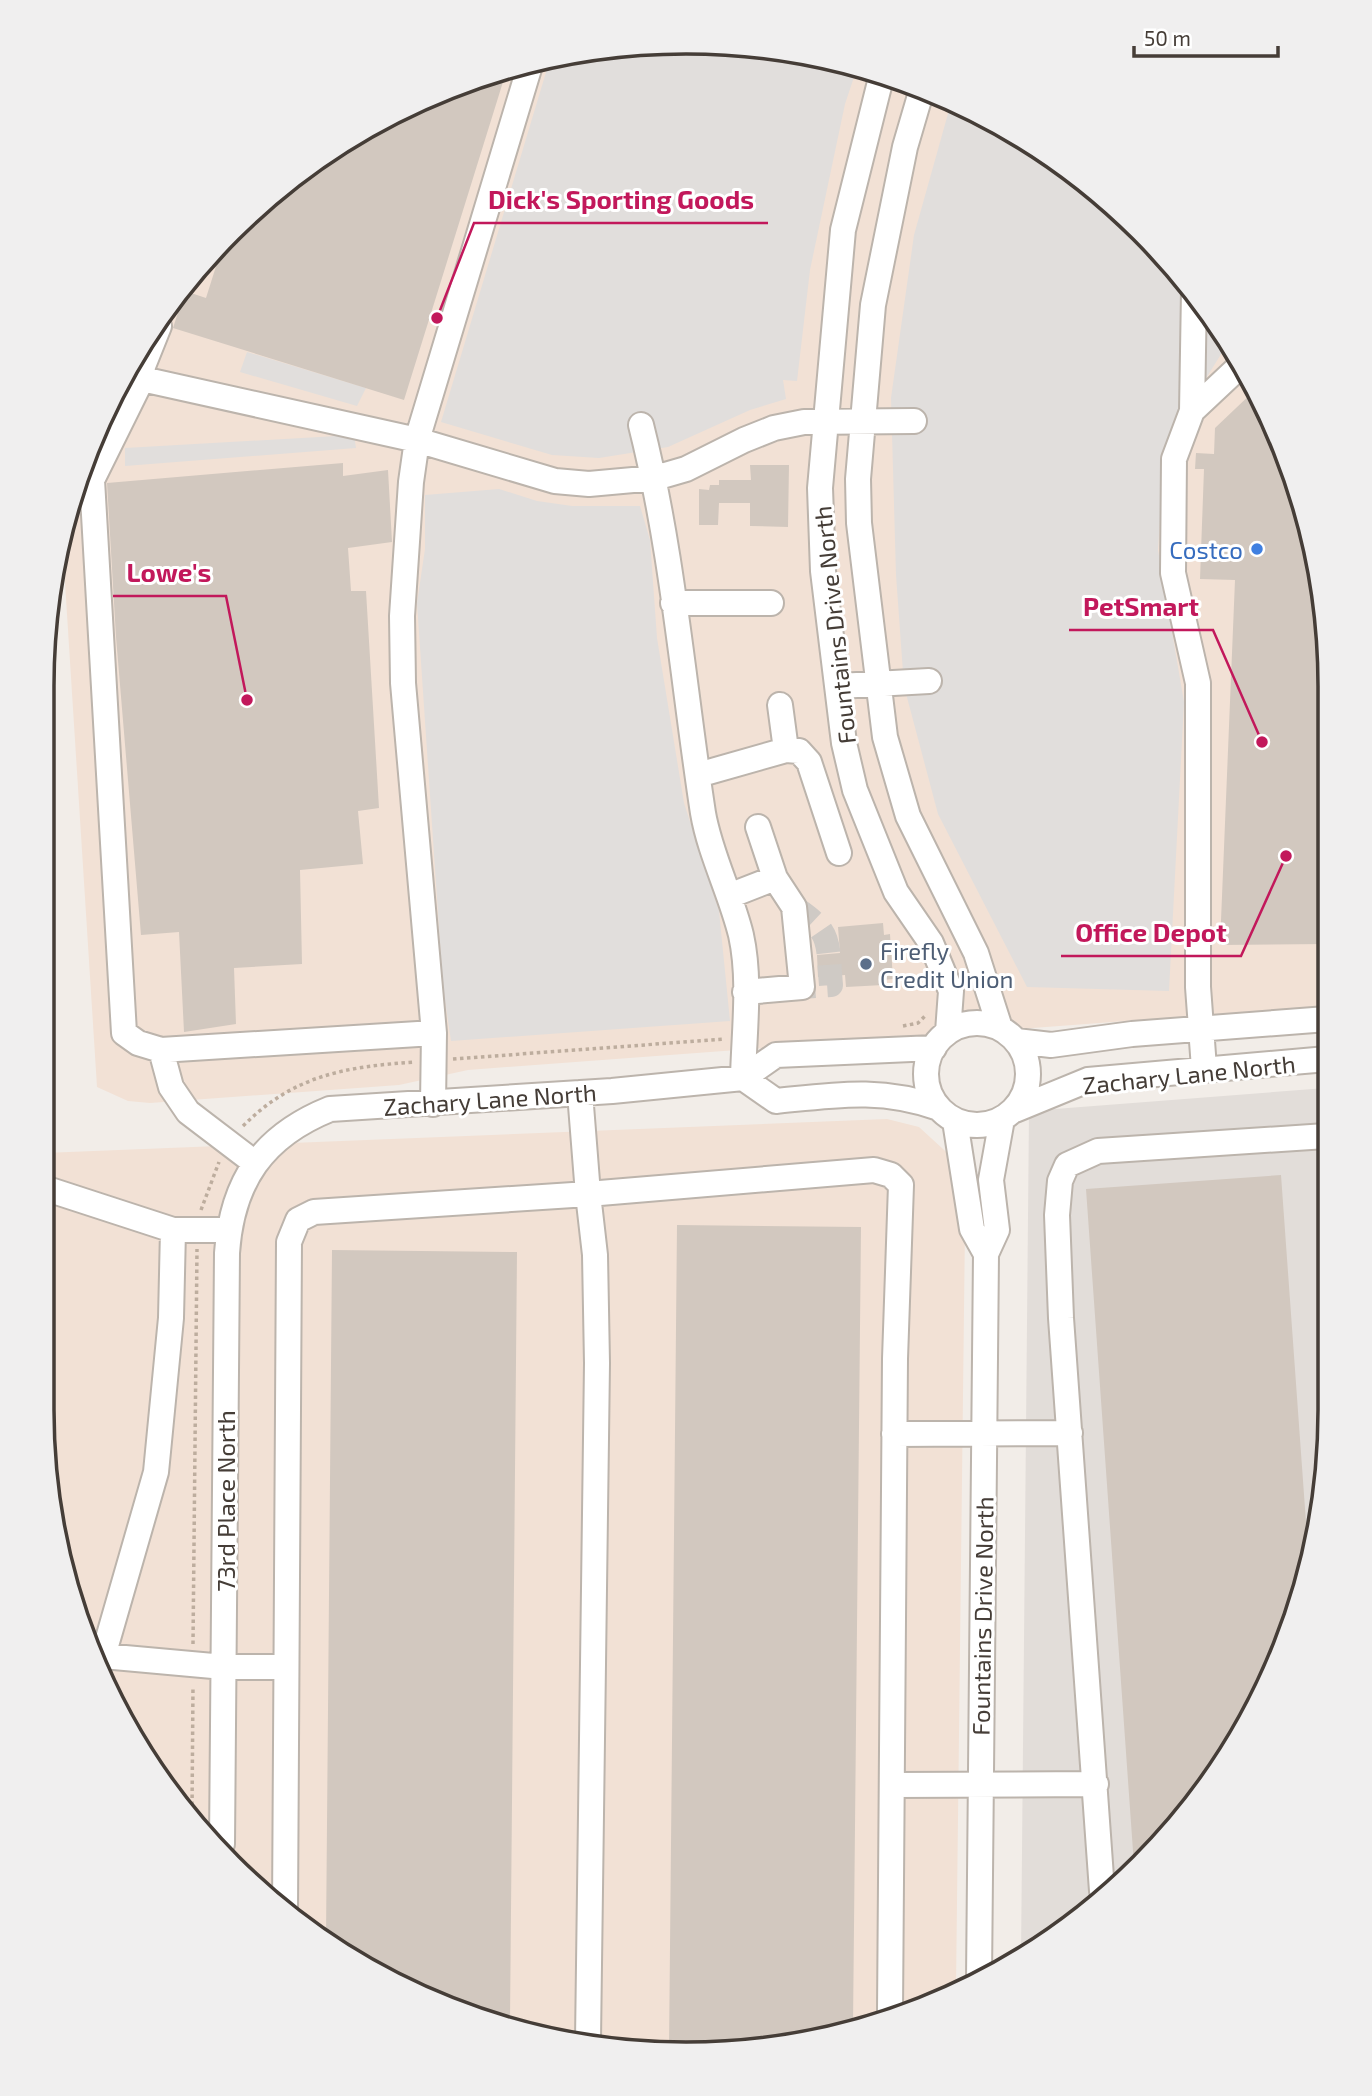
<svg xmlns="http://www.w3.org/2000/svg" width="1372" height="2096" viewBox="0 0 1372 2096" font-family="'Exo 2',sans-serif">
	<rect width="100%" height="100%" fill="#f2ede8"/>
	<path fill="#f2e1d5" d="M 644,43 L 770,48 L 893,76 L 1008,128 L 1111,202 L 1197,294 L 1264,402 L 1308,520 L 1329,644 L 1327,1006 L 468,1070 L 399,1085 L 150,1103 L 128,1101 L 97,1087 L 63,551 L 108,402 L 202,261 L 294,175 L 402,108 L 520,64 Z
		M 887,1119 L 919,1127 L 955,1160 L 965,1226 L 956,1987 L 812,2042 L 643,2053 L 440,2005 L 294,1921 L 151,1768 L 76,1617 L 42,1410 L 44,1153 Z"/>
	<path fill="#e2ddd9" d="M 1326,1088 L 1324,1494 L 1264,1694 L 1170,1835 L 1021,1957 L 1029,1111 Z"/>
	<path fill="#e1dedc" d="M 644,43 L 770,48 L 857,68 L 845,104 L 810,270 L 797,381 L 783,380 L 786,399 L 750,410 L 668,447 L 599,458 L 552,455 L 441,422 L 550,59 Z
		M 951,103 L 1008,128 L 1111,202 L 1197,294 L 1228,343 L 1165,444 L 1158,550 L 1184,702 L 1169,991 L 1027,987 L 938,814 L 904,686 L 896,575 L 891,398 L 914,235 Z
		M 247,352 L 366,388 L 357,406 L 240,372 Z
		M 354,435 L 356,448 L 125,466 L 125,448 Z
		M 499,489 L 537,501 L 572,506 L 640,506 L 650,540 L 657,638 L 684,803 L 719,911 L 730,1021 L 451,1041 L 443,987 L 417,603 L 425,549 L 425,495 Z"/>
	<path fill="#d2c8bf" d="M 507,69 L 404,400 L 173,328 L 185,291 L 206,298 L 224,241 L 294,175 L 402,108 Z
		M 1256,389 L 1264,402 L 1308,520 L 1329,644 L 1327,944 L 1220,945 L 1235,580 L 1200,579 L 1204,469 L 1195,469 L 1196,453 L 1214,454 L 1215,428 Z
		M 343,463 L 343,476 L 388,470 L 392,542 L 348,548 L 351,591 L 366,591 L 379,808 L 358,811 L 363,864 L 300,870 L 302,964 L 234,968 L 236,1024 L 184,1032 L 179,932 L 141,935 L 116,637 L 107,483 Z
		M 750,465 L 789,465 L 788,527 L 750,526 L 750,503 L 719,503 L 718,525 L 699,525 L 699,489 L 709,490 L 710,485 L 719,485 L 719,480 L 751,480 Z
		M 883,923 L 884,935 L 890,934 L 893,979 L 883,980 L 883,985 L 846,987 L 845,975 L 818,977 L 817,955 L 840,953 L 838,927 Z
		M 1281,1175 L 1308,1550 L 1264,1694 L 1170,1835 L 1134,1865 L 1086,1189 Z
		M 677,1225 L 861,1227 L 853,2026 L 812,2042 L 669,2051 Z
		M 332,1250 L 517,1252 L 510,2021 L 440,2005 L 326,1939 Z"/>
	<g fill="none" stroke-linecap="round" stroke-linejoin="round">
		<path stroke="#cfcac5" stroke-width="24" stroke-dasharray="24 12" stroke-linecap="butt" d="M 794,907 C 833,933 827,941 831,985 L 802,987"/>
		<g stroke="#bcb4ac" stroke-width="28">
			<path id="minor" d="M 882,74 L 843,230 L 820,488 L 823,571 L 844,743 L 855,790 L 896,892 L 931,943 L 951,991 L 948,1032
				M 922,89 L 905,147 L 873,305 L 858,479 L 859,523 L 885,737 L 908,816 L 976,953 L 1000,1028
				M 1194,291 L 1192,411 L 1174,459 L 1173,573 L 1198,683 L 1198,987 L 1204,1068
				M 159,326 L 143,366 L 142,379 L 92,480 L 124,1033 L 138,1043 L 161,1050 L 434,1033
				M 142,379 L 417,440 L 555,481 L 589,484 L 655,478 L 686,469 L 744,440 L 774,428 L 804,422 L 914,421
				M 1192,411 L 1241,365
				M 641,425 C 673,552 683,683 703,813 C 710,854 731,894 741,935 C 751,980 744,1032 743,1078
				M 673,603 L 771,603
				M 839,686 L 929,681
				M 780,705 L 786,750
				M 698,775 L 786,750 L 799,751 L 809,762 L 839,853
				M 729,896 L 775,878
				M 745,992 L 802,987 L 794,907 L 775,878 L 758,827
				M926 1074a51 51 0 1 1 102 0a51 51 0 1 1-102 0Z
				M 1016,1041 L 1051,1045 L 1132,1034 L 1327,1019
				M 161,1050 L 171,1087 L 188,1112 L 255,1163
				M 743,1078 L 776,1101 C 835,1095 881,1087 939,1108
				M 580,1093 L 588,1194 L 874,1170 L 891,1175 L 901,1185 L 895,1359 L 890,2012
				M 433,1104 L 434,1033 L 403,683 L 402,616 L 411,482 L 417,440 L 531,62
				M 1015,1110 L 1088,1080 L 1327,1059
				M 955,1121 L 972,1229 L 986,1254
				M 44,1188 L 173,1230 L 228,1230
				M 894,1434 L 1070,1433
				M 103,1656 L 156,1472 L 171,1318 L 173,1230
				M 100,1665 L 103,1656 L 224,1667 L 286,1667
				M 892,1785 L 1096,1784
				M 222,1844 L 227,1253 C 232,1181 263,1136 330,1109 L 612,1091 L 743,1078 L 776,1055 L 934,1048
				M 1102,1891 L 1061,1318 L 1057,1215 L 1060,1181 L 1067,1165 L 1098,1151 L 1326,1136
				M 285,1911 L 289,1242 L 298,1220 L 314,1212 L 588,1194 L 595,1255 L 597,1363 L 588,2040
				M 979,1979 L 986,1254 L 997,1230 L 991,1180 L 1002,1119"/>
		</g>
		<path stroke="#bdad9e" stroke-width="3.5" stroke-dasharray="3.5 3.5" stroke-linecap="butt" d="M 903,1026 L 918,1023 L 927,1014
			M 453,1059 L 725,1039
			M 243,1126 C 294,1075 345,1067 414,1062
			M 201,1210 L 219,1162
			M 193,1644 L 197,1249
			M 192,1812 L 193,1686"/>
		<use href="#minor" stroke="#fff" stroke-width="24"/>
	</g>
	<circle fill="#3f7fe0" stroke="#fff" stroke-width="2.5" cx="1257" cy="549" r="7"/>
	<circle fill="#5c6f8a" stroke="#fff" stroke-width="2.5" cx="866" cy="964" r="7"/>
	<g text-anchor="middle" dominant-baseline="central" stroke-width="6" stroke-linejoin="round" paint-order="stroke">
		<g font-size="24" fill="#366cbe" stroke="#fff" text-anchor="end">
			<text x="1243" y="549">Costco</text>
		</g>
		<g font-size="24" fill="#453d37" stroke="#fff">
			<text transform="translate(834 625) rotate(-96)">Fountains Drive North</text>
			<text transform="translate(1189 1074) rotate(-6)">Zachary Lane North</text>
			<text transform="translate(490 1099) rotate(-4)">Zachary Lane North</text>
			<text transform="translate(225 1501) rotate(-90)">73rd Place North</text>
			<text transform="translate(982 1616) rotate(-89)">Fountains Drive North</text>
		</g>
		<g font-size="24" fill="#4e5e75" stroke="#fff" text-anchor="start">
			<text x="880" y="950">Firefly<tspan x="880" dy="28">Credit Union</tspan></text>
		</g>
	</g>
	<path d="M0 0H1372V2096H0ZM686 54H686A632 632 0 0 1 1318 686V1410A632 632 0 0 1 686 2042H686A632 632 0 0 1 54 1410V686A632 632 0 0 1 686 54Z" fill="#f0efef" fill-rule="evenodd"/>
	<path fill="none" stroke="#453d37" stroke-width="3.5" d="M686 54H686A632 632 0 0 1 1318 686V1410A632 632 0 0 1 686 2042H686A632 632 0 0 1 54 1410V686A632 632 0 0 1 686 54Z"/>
	<path fill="none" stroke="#c2185b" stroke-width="2.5" d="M437 318L474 223H768M247 700L226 596H113M1262 742L1213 630H1069M1286 856L1241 956H1061"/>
	<g fill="#c2185b" stroke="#fff" stroke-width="2.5">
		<circle cx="437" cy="318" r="7"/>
		<circle cx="247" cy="700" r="7"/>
		<circle cx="1262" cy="742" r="7"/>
		<circle cx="1286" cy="856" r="7"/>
	</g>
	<g font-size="26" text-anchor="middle" font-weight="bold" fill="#c2185b" stroke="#fff" stroke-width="6" stroke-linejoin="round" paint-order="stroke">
		<text x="621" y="209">Dick's Sporting Goods</text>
		<text x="169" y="582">Lowe's</text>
		<text x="1141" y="616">PetSmart</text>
		<text x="1151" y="942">Office Depot</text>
	</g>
	<path d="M1134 46v10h144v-10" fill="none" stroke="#453d37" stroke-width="3.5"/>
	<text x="1144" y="46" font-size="21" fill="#453d37" stroke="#ffffff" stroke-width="5" paint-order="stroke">50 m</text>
</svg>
